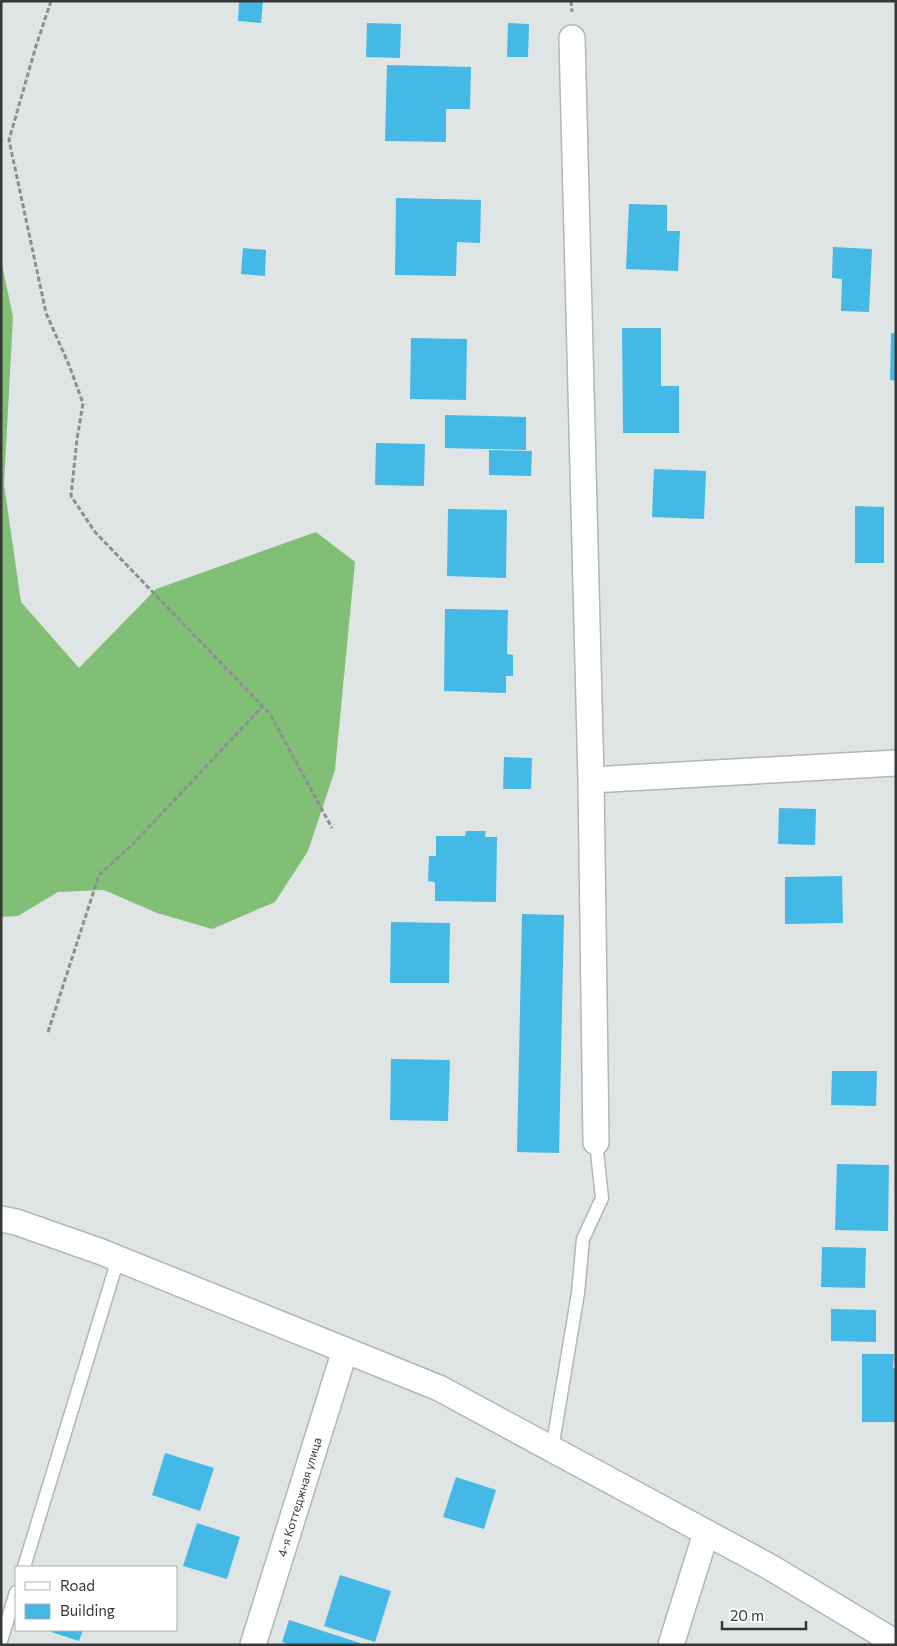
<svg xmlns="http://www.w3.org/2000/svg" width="897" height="1646" viewBox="0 0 897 1646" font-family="Commissioner,sans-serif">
	<rect width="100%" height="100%" fill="#dfe4e4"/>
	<path fill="#81bf76" d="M 1,260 L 13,317 L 4,484 L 21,602 L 79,668 L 156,589 L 316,532 L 355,562 L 335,770 L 308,851 L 275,902 L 212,929 L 157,913 L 104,890 L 58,892 L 18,916 L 1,917 Z"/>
	<path fill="#45b9e6" d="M 239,1 L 263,1 L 261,23 L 238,21 Z
		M 367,23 L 401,24 L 400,58 L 366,57 Z
		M 508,23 L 529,24 L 528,57 L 507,57 Z
		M 387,65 L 471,67 L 470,109 L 446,109 L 446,142 L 385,141 Z
		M 396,198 L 481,200 L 480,243 L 457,242 L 456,276 L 395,275 Z
		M 629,204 L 667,205 L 667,231 L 680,231 L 678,271 L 626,269 Z
		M 833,247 L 872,249 L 869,312 L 841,311 L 842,279 L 832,278 Z
		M 243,248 L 266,250 L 265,276 L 241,274 Z
		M 622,328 L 661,328 L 661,386 L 679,386 L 679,433 L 623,433 Z
		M 891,333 L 896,333 L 896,381 L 890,380 Z
		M 411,338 L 467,339 L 466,400 L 410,399 Z
		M 445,415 L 526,417 L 526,450 L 445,448 Z
		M 376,443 L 425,444 L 424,486 L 375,485 Z
		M 489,450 L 532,451 L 531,476 L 489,475 Z
		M 654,469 L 706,471 L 704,519 L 652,517 Z
		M 855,506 L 884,507 L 884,563 L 855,563 Z
		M 448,509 L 507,510 L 506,578 L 447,576 Z
		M 445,609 L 508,610 L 507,654 L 513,655 L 513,676 L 506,676 L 506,693 L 444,691 Z
		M 504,757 L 532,758 L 531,789 L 503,789 Z
		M 779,808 L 816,809 L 815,845 L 778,844 Z
		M 466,831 L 486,831 L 485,837 L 497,837 L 496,902 L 435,901 L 435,882 L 428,881 L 429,856 L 436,856 L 436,836 L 465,836 Z
		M 842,876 L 843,923 L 785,924 L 785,877 Z
		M 522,914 L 564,915 L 559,1153 L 517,1152 Z
		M 391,922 L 450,923 L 449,983 L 390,983 Z
		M 391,1059 L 450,1060 L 448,1121 L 390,1120 Z
		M 832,1071 L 877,1071 L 876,1106 L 831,1105 Z
		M 837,1164 L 889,1165 L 888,1231 L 835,1230 Z
		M 822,1247 L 866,1248 L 865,1288 L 821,1287 Z
		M 831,1309 L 876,1310 L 876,1342 L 831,1341 Z
		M 862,1354 L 894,1354 L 893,1368 L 896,1368 L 896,1422 L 862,1422 Z
		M 165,1453 L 214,1468 L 200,1511 L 152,1495 Z
		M 456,1477 L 496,1490 L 484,1529 L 443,1517 Z
		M 197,1523 L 240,1537 L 227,1579 L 183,1566 Z
		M 340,1575 L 391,1591 L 375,1642 L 324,1626 Z
		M 289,1620 L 360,1643 L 359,1645 L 290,1645 L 282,1642 Z
		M 52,1630 L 83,1630 L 79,1641 L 51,1632 Z"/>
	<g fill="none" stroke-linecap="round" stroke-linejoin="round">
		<g stroke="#b1b6b6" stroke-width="15">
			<path id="service" d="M 552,1449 L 578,1293 L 583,1239 L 602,1198 L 596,1142
				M 24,1567 L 118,1259
				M 1,1641 L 16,1592"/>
		</g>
		<g stroke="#b1b6b6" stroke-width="28">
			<path id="minor" d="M 572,38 L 591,780 L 596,1142
				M 591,780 L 896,763
				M 1,1219 L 16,1222 L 99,1251 L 439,1388 L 770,1567 L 896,1643
				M 253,1645 L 345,1350
				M 671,1645 L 706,1533"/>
		</g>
		<path stroke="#8b8f8f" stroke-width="3" stroke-dasharray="5 2.5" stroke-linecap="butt" d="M 51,1 L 36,46 L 9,140 L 46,313 L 69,365 L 83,403 L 77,439 L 71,496 L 95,532 L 270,714 L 332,828
			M 571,1 L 572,12
			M 48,1032 L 99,875 L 133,844 L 263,706"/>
		<use href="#service" stroke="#fff" stroke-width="12"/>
		<use href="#minor" stroke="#fff" stroke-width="25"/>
	</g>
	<g text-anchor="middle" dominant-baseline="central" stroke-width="4" stroke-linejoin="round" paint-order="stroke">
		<g font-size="12" fill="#363838" stroke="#fff">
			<text transform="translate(299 1497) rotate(-73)">4-я Коттеджная улица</text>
		</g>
	</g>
	<rect width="897" height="1646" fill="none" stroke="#363838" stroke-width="5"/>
	<rect x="15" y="1566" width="162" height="65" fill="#ffffff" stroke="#afafaf"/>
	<rect x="25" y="1582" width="25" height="8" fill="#ffffff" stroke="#afafaf"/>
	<text x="60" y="1591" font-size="15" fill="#363838">Road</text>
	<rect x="25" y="1604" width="25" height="15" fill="#45b9e6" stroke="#afafaf"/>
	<text x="60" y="1616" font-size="15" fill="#363838">Building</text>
	<path d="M722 1621v8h84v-8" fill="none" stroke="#363838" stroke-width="2.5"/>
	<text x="730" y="1621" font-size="15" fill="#363838" stroke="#ffffff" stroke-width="4" paint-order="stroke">20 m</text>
</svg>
